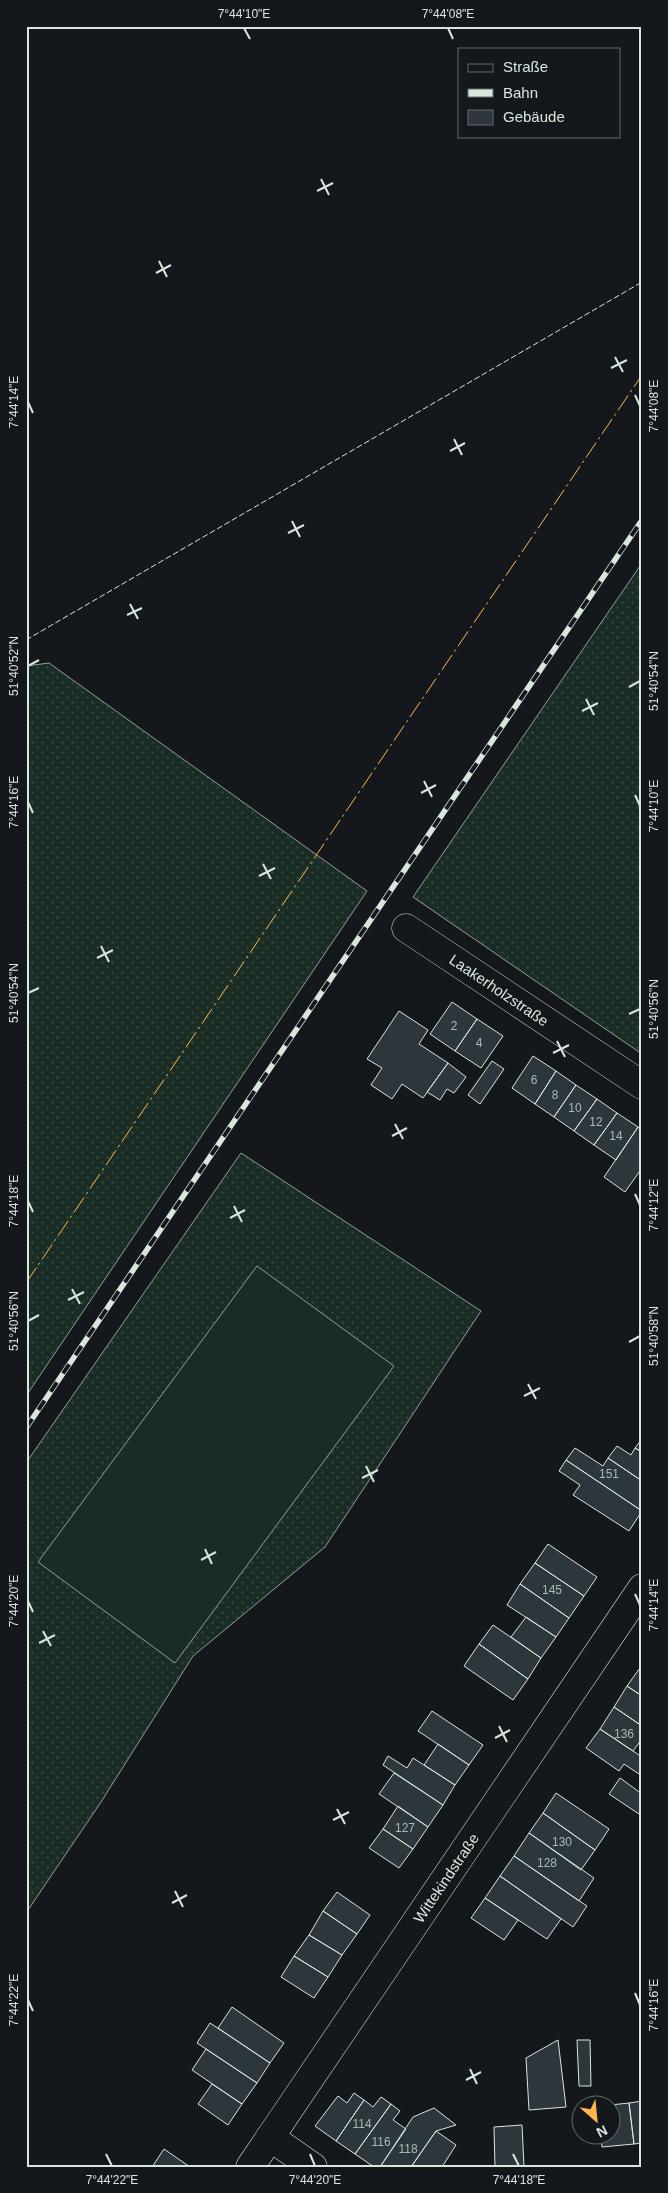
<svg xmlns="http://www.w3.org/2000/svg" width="668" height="2193" viewBox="0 0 668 2193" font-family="Arial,sans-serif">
	<defs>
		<pattern id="grass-dots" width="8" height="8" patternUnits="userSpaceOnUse" patternTransform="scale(1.25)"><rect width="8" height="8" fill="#1a2d24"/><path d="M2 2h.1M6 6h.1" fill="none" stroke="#3b4b43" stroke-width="1.8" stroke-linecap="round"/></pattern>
	</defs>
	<rect width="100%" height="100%" fill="#14181c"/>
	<path fill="url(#grass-dots)" stroke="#939e99" d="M 642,563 L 642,1054 L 413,897 Z
		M 49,663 L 367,891 L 26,1396 L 26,666 Z
		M 241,1153 L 481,1311 L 325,1547 L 193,1656 L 101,1802 L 26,1913 L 26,1463 Z"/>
	<path fill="#1a2d24" stroke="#939e99" d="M 257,1266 L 394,1366 L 175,1663 L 38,1562 Z"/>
	<path fill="#2c363c" stroke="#d8e6dc" d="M 452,1002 L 477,1019 L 455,1051 L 430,1034 Z
		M 399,1011 L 428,1030 L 419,1044 L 448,1063 L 423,1098 L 402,1084 L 392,1099 L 371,1085 L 382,1068 L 367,1059 Z
		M 477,1019 L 503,1036 L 481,1068 L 455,1051 Z
		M 533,1056 L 556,1071 L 535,1104 L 512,1088 Z
		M 492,1061 L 504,1069 L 480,1104 L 468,1095 Z
		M 448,1063 L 466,1077 L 454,1093 L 447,1089 L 440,1100 L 427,1092 Z
		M 556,1071 L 576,1085 L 554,1117 L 535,1104 Z
		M 576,1085 L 597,1099 L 574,1131 L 554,1117 Z
		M 597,1099 L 617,1113 L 594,1145 L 574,1131 Z
		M 617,1113 L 638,1127 L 616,1160 L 594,1145 Z
		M 638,1127 L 642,1129 L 642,1168 L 625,1192 L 604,1177 Z
		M 642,1439 L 642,1452 L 635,1448 Z
		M 617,1446 L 631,1455 L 635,1448 L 642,1452 L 642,1481 L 608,1458 Z
		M 575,1448 L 603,1466 L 608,1458 L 642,1481 L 642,1511 L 566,1460 Z
		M 566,1460 L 642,1511 L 629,1531 L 573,1495 L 580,1485 L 559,1471 Z
		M 548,1544 L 597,1577 L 584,1596 L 535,1563 Z
		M 535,1563 L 584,1596 L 569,1618 L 520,1584 Z
		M 520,1584 L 569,1618 L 556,1637 L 507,1605 Z
		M 526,1617 L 556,1637 L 541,1658 L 511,1637 Z
		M 493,1625 L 541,1658 L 528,1679 L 479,1644 Z
		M 479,1644 L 528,1679 L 513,1700 L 464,1666 Z
		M 642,1665 L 642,1696 L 627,1686 Z
		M 627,1686 L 642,1696 L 642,1726 L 614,1707 Z
		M 614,1707 L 642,1726 L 642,1739 L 633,1751 L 600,1729 Z
		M 432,1711 L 483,1745 L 469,1765 L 418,1731 Z
		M 600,1729 L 642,1757 L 642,1776 L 624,1764 L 619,1771 L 586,1748 Z
		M 438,1744 L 469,1765 L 455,1785 L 424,1765 Z
		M 388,1756 L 407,1768 L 413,1758 L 455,1785 L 443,1805 L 383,1765 Z
		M 394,1773 L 443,1805 L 428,1827 L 379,1794 Z
		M 620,1778 L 642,1794 L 642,1816 L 609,1794 Z
		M 556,1793 L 609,1829 L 595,1850 L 543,1813 Z
		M 398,1806 L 428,1827 L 413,1849 L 383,1829 Z
		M 543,1813 L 595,1850 L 581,1870 L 529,1833 Z
		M 383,1829 L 413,1849 L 399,1868 L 369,1848 Z
		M 529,1833 L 594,1878 L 579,1901 L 514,1856 Z
		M 514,1856 L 587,1906 L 573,1927 L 500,1876 Z
		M 500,1876 L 561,1919 L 547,1939 L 485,1898 Z
		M 337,1892 L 370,1915 L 357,1934 L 323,1911 Z
		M 485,1898 L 518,1920 L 504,1940 L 471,1918 Z
		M 323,1911 L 357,1934 L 342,1955 L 309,1935 Z
		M 309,1935 L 342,1955 L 328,1977 L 294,1956 Z
		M 294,1956 L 328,1977 L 314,1998 L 281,1977 Z
		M 232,2007 L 284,2043 L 270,2063 L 218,2028 Z
		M 210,2023 L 270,2063 L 257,2083 L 197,2043 Z
		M 558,2040 L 566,2107 L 529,2110 L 526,2058 Z
		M 577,2040 L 590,2040 L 591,2086 L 579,2086 Z
		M 206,2049 L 257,2083 L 242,2104 L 192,2070 Z
		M 212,2084 L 242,2104 L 228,2125 L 198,2104 Z
		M 354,2093 L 364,2100 L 336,2141 L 315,2126 L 338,2096 L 347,2103 Z
		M 381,2097 L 391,2104 L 355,2154 L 336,2141 L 364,2100 L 373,2107 Z
		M 642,2101 L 642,2143 L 634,2144 L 629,2103 Z
		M 629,2103 L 634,2144 L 602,2147 L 601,2136 L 610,2136 L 610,2106 L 601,2106 Z
		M 391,2104 L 400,2111 L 393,2120 L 406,2129 L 380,2167 L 374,2167 L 355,2154 Z
		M 434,2108 L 456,2125 L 436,2131 L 411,2167 L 380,2167 L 413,2117 Z
		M 522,2125 L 524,2167 L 495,2167 L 494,2127 Z
		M 436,2131 L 456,2145 L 442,2167 L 411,2167 Z
		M 164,2149 L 190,2167 L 152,2167 Z"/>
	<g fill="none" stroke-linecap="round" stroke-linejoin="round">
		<g stroke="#d8e6dc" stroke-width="29">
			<path id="minor" d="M 406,928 L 642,1085
				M 270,2137 L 313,2167"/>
		</g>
		<g stroke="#d8e6dc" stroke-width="29">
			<path id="major" d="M 250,2167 L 642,1588"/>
		</g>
		<use href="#minor" stroke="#14181c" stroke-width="28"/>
		<use href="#major" stroke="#14181c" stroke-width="28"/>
		<g stroke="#d8e6dc" stroke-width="5.5">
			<path id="rail" d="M 26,1428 L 642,520"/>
		</g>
		<use href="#rail" stroke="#14181c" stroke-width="4" stroke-dasharray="11" stroke-linecap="butt"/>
		<path stroke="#d8e6dc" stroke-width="1" stroke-dasharray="6 2.5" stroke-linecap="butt" d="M 26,640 L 642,282"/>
		<path stroke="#ffb74d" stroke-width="1" stroke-dasharray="18 4 2.5 4" stroke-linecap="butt" d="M 26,1283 L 642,375"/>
	</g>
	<path fill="none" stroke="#d8e6dc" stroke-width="2" d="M 244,28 L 250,39M 448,28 L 453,39M 321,179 L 329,195M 317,191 L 333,183M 159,261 L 167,277M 156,273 L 171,265M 615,357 L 623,372M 611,368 L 627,360M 635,395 L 640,406M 28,402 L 33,413M 454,439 L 462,455M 450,451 L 465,443M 292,521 L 300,537M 288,533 L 304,525M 130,604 L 138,619M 127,615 L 142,608M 28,666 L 39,660M 629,687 L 640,681M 586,699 L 594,715M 582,711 L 598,703M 424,781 L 432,797M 421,793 L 436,785M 635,795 L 640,806M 28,802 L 33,813M 263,864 L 271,879M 259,876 L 275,868M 101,946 L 109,962M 97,958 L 113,950M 28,993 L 39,988M 629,1014 L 640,1009M 557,1041 L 565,1057M 553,1053 L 569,1045M 395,1124 L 403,1139M 392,1136 L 407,1128M 635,1194 L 640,1205M 28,1201 L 33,1212M 234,1206 L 242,1222M 230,1218 L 245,1210M 72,1289 L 80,1304M 68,1300 L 84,1292M 28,1321 L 39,1315M 629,1342 L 640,1336M 528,1384 L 536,1399M 524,1396 L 540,1388M 366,1466 L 374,1482M 362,1478 L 378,1470M 205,1549 L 212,1564M 201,1560 L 216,1552M 635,1594 L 640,1605M 28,1601 L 33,1612M 43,1631 L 51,1646M 39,1643 L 55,1635M 499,1726 L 507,1742M 495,1738 L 510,1730M 337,1809 L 345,1824M 333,1820 L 349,1812M 175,1891 L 183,1907M 172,1903 L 187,1895M 635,1993 L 640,2005M 28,2000 L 33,2011M 470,2069 L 477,2084M 466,2080 L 481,2072M 106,2154 L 112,2166M 310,2154 L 315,2166M 513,2154 L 519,2166"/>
	<g text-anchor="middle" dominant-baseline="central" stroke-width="4" stroke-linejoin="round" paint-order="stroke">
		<g font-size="12" fill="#adbab4">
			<text x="454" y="1026">2</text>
			<text x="479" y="1043">4</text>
			<text x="534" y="1080">6</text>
			<text x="555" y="1095">8</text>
			<text x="575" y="1108">10</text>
			<text x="596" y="1122">12</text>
			<text x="616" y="1136">14</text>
			<text x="609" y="1474">151</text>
			<text x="552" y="1590">145</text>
			<text x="624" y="1734">136</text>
			<text x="405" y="1828">127</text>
			<text x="562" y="1842">130</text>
			<text x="547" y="1863">128</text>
			<text x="362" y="2124">114</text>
			<text x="381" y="2142">116</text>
			<text x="408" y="2149">118</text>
		</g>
		<g font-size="15" fill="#d8e6dc" stroke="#14181c">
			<text transform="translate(499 990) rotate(34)">Laakerholzstraße</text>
			<text transform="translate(446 1878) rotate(-56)">Wittekindstraße</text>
		</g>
	</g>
	<rect width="668" height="2193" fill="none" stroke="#14181c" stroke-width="55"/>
	<rect x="458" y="48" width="162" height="90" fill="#14181c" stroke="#626a69"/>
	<rect x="468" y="64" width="25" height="8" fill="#14181c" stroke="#626a69"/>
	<text x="503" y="72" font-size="15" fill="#d8e6dc">Straße</text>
	<rect x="468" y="89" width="25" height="8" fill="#d8e6dc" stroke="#626a69"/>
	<text x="503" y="98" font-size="15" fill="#d8e6dc">Bahn</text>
	<rect x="468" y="110" width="25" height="15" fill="#2c363c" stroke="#626a69"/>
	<text x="503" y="122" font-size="15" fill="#d8e6dc">Gebäude</text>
	<g transform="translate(596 2120) rotate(153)"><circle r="24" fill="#14181c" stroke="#626a69"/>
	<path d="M0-4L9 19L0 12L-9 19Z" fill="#ffb74d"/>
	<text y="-8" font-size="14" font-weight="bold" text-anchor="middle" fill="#d8e6dc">N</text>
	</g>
	<rect x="28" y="28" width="612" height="2138" fill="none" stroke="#d8e6dc" stroke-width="2"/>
	<g font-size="12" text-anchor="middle" fill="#d8e6dc">
		<text x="244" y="18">7°44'10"E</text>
		<text x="448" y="18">7°44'08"E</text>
		<text transform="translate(14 402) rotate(-90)" y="4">7°44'14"E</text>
		<text transform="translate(654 406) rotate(-90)" y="4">7°44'08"E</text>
		<text transform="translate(14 666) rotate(-90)" y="4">51°40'52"N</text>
		<text transform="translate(654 681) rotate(-90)" y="4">51°40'54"N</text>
		<text transform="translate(14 802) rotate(-90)" y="4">7°44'16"E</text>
		<text transform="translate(654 806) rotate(-90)" y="4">7°44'10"E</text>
		<text transform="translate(14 993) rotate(-90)" y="4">51°40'54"N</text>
		<text transform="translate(654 1009) rotate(-90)" y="4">51°40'56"N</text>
		<text transform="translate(14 1201) rotate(-90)" y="4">7°44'18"E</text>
		<text transform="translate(654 1205) rotate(-90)" y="4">7°44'12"E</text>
		<text transform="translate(14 1321) rotate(-90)" y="4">51°40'56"N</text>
		<text transform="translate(654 1336) rotate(-90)" y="4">51°40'58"N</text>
		<text transform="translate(14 1601) rotate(-90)" y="4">7°44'20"E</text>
		<text transform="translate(654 1605) rotate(-90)" y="4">7°44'14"E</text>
		<text transform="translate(14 2000) rotate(-90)" y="4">7°44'22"E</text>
		<text transform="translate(654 2005) rotate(-90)" y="4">7°44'16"E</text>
		<text x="112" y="2184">7°44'22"E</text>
		<text x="315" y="2184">7°44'20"E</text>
		<text x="519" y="2184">7°44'18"E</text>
	</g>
</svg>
